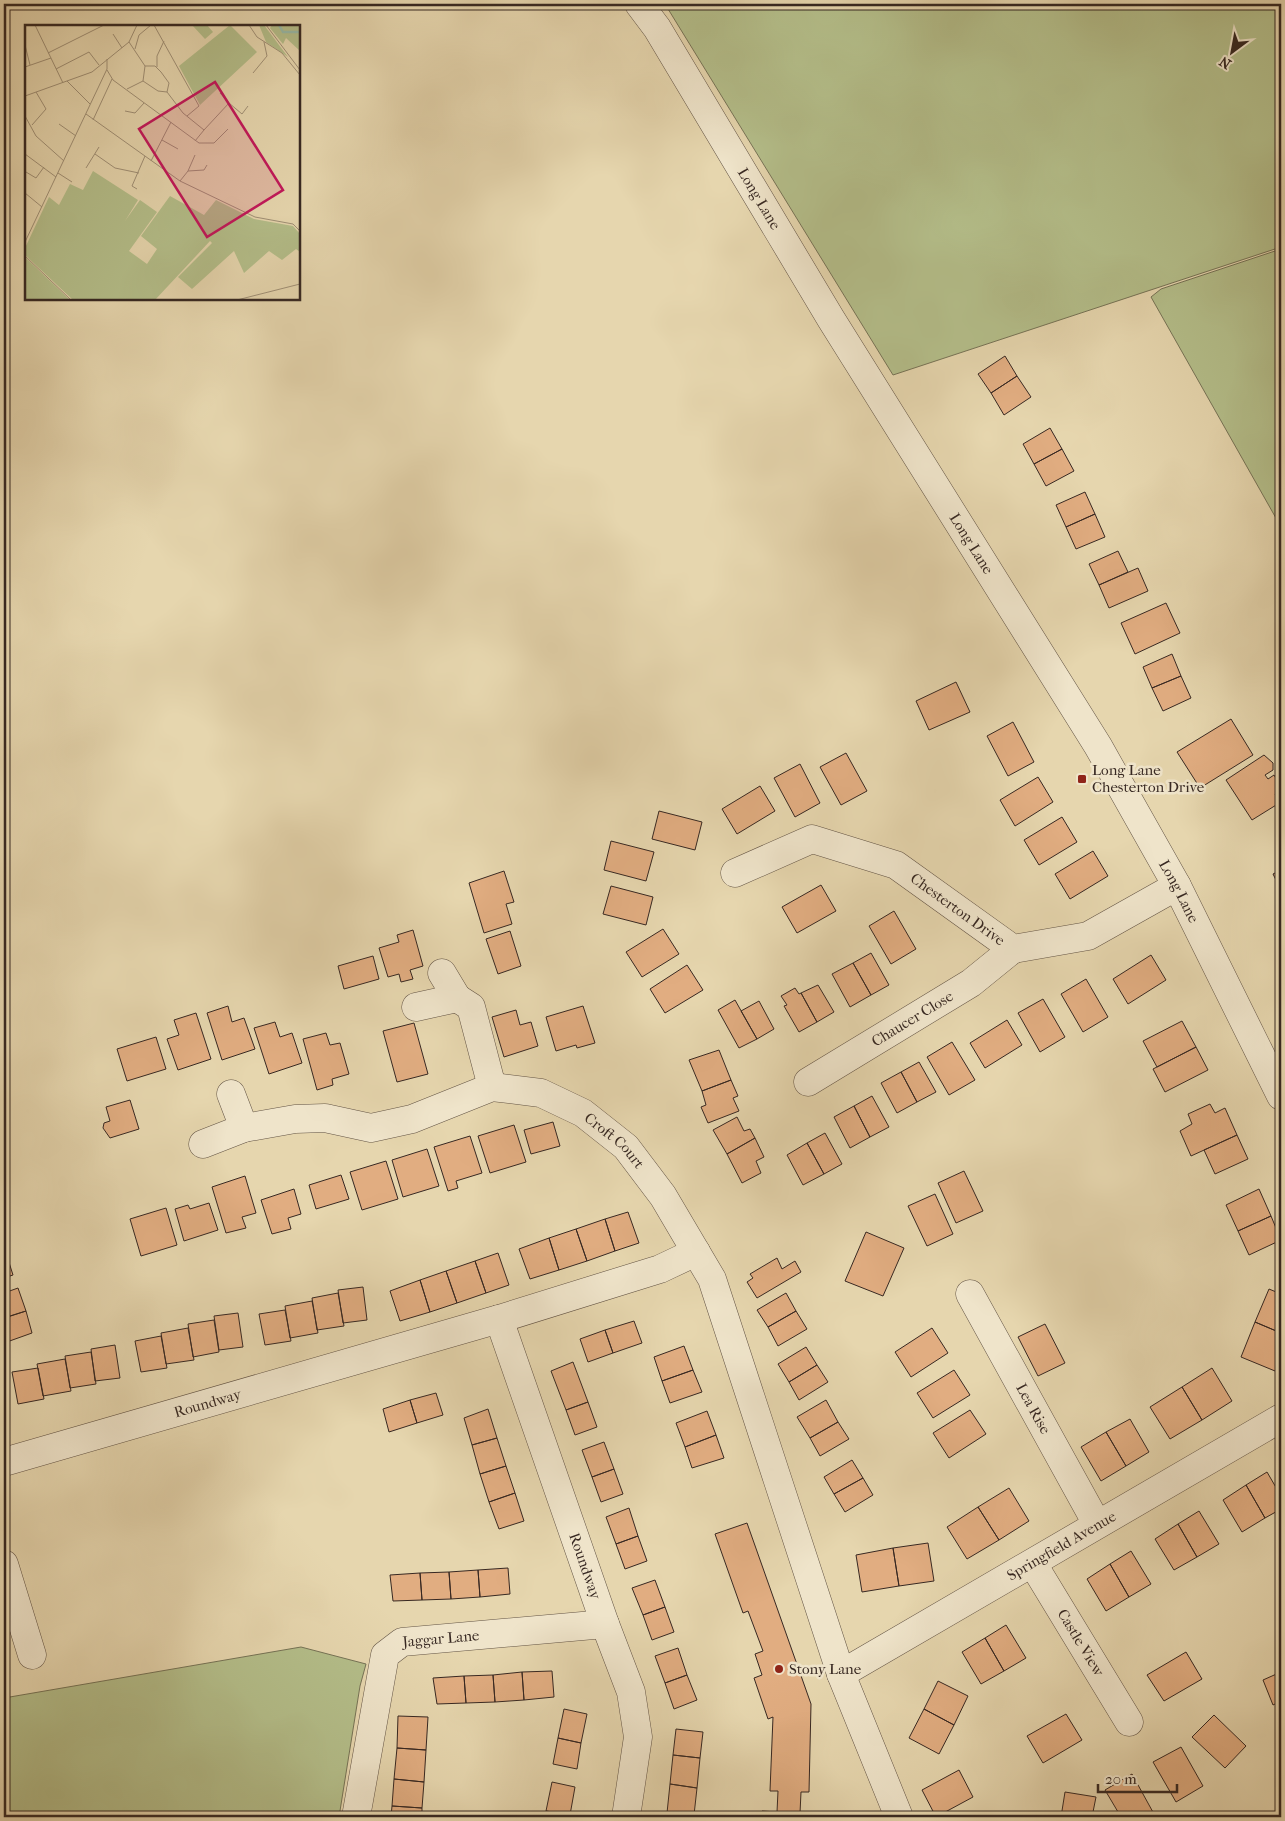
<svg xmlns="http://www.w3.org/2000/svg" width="1285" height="1821" viewBox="0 0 1285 1821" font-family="'IM FELL French Canon',serif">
	<rect width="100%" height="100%" fill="#e6d6ae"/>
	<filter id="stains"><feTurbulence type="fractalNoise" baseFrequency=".004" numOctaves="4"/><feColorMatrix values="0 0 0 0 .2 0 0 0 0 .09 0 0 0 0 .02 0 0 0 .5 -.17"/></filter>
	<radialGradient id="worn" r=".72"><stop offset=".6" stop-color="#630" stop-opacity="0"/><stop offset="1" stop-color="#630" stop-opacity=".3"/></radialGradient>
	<path fill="#b4be8a" stroke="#767356" d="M 665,4 L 1281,4 L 1281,247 L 893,375 Z
		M 1281,249 L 1281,527 L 1151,297 L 1161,289 Z
		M 301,1647 L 366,1664 L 360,1686 L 339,1817 L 4,1817 L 4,1698 Z"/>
	<path fill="#e1ad81" stroke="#372822" d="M 1005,356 L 1017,376 L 991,393 L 978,374 Z
		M 1017,376 L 1031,397 L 1004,415 L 991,393 Z
		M 1050,428 L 1062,449 L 1034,464 L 1023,444 Z
		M 1062,449 L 1074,471 L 1046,486 L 1034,464 Z
		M 1085,492 L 1095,514 L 1066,527 L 1056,505 Z
		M 1095,514 L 1105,537 L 1076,549 L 1066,527 Z
		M 1118,551 L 1128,572 L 1099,585 L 1089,564 Z
		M 1138,568 L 1148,591 L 1109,608 L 1099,585 Z
		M 1166,603 L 1180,633 L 1135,654 L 1121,623 Z
		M 1172,654 L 1181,676 L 1152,688 L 1143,667 Z
		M 1181,676 L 1191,698 L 1163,711 L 1152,688 Z
		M 956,682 L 970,712 L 929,730 L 916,701 Z
		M 1231,719 L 1253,755 L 1200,788 L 1177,752 Z
		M 1013,722 L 1034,762 L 1008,776 L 987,736 Z
		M 846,753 L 867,791 L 841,805 L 820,767 Z
		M 1264,755 L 1273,763 L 1273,770 L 1265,775 L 1268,779 L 1274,775 L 1281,787 L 1281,790 L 1275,794 L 1281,802 L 1252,820 L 1226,780 Z
		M 800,764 L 820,803 L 795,817 L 774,778 Z
		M 1038,777 L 1053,802 L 1015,826 L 1000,800 Z
		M 760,786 L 775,811 L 737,834 L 722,809 Z
		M 659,811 L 702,822 L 695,850 L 652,839 Z
		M 1062,817 L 1077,842 L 1039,865 L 1024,840 Z
		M 611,841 L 654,852 L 646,881 L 604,870 Z
		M 1093,851 L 1108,876 L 1070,899 L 1055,874 Z
		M 1281,870 L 1281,890 L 1273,874 Z
		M 504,871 L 514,902 L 506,904 L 512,924 L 484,933 L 469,883 Z
		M 821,885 L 836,911 L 797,933 L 782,907 Z
		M 611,886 L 653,897 L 646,925 L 603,914 Z
		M 894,911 L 916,949 L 891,964 L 869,926 Z
		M 663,929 L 679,954 L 642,977 L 626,952 Z
		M 413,930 L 423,966 L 410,970 L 413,979 L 401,982 L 399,974 L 388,977 L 379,948 L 399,942 L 397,935 Z
		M 510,931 L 521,966 L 498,974 L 486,939 Z
		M 871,953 L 889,985 L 871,995 L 853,963 Z
		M 1151,955 L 1166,980 L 1128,1004 L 1113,979 Z
		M 373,956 L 379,979 L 344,989 L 338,966 Z
		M 853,963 L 871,995 L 850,1007 L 832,974 Z
		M 687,965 L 703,990 L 665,1013 L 650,989 Z
		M 1086,979 L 1108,1017 L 1083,1032 L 1061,994 Z
		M 818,985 L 834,1012 L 817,1022 L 801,993 Z
		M 795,988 L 799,994 L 801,993 L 817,1022 L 799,1032 L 784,1006 L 787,1005 L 781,996 Z
		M 1043,999 L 1065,1037 L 1040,1052 L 1018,1013 Z
		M 735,1000 L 757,1039 L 739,1048 L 718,1010 Z
		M 759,1001 L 774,1029 L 757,1039 L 741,1011 Z
		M 228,1006 L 232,1022 L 244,1018 L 255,1049 L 222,1060 L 207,1013 Z
		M 583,1006 L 595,1043 L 577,1048 L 576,1045 L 556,1051 L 546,1017 Z
		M 516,1010 L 520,1025 L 531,1022 L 538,1046 L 504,1057 L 492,1017 Z
		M 196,1013 L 211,1059 L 178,1070 L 167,1039 L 179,1035 L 174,1020 Z
		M 1007,1020 L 1022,1045 L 985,1068 L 970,1043 Z
		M 1182,1021 L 1196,1047 L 1157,1067 L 1143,1041 Z
		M 275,1022 L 280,1037 L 292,1033 L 302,1063 L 269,1074 L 254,1028 Z
		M 414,1023 L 428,1074 L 397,1082 L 383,1031 Z
		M 326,1033 L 330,1045 L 340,1043 L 349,1074 L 332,1079 L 333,1085 L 317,1090 L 303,1039 Z
		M 156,1037 L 166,1069 L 127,1081 L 117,1049 Z
		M 952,1042 L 975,1080 L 949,1095 L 927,1057 Z
		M 1196,1047 L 1208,1070 L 1165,1092 L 1153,1069 Z
		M 719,1050 L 731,1080 L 702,1091 L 689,1060 Z
		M 919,1062 L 936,1092 L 917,1102 L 901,1072 Z
		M 901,1072 L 917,1102 L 897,1113 L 881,1083 Z
		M 731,1080 L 738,1096 L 733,1098 L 739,1111 L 708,1123 L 701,1107 L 706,1105 L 702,1091 Z
		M 872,1096 L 889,1127 L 870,1137 L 854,1106 Z
		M 130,1100 L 139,1129 L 110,1138 L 103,1128 L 104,1123 L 110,1121 L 106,1107 Z
		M 1210,1104 L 1215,1113 L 1225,1108 L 1237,1135 L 1191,1156 L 1180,1131 L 1192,1124 L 1188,1114 Z
		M 854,1106 L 870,1137 L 850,1148 L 834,1117 Z
		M 737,1117 L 744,1131 L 750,1129 L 755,1138 L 727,1154 L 713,1130 Z
		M 553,1122 L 560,1146 L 531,1154 L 524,1130 Z
		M 514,1125 L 526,1162 L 490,1173 L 478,1136 Z
		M 825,1133 L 842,1164 L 824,1174 L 807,1143 Z
		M 1237,1135 L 1248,1159 L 1215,1174 L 1204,1150 Z
		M 470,1136 L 482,1173 L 456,1181 L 458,1188 L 448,1191 L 434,1147 Z
		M 755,1138 L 764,1157 L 756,1161 L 761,1173 L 742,1183 L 727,1154 Z
		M 807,1143 L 824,1174 L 803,1185 L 787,1155 Z
		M 427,1149 L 439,1186 L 403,1197 L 392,1160 Z
		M 386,1161 L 398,1199 L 362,1210 L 350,1172 Z
		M 964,1171 L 983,1211 L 956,1223 L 938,1183 Z
		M 341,1175 L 349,1199 L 316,1209 L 309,1185 Z
		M 245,1176 L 256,1213 L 242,1217 L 246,1228 L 226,1233 L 212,1187 Z
		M 294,1189 L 301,1214 L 288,1218 L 291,1229 L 272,1234 L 261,1200 Z
		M 1259,1189 L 1271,1216 L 1238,1231 L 1226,1205 Z
		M 935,1194 L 953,1234 L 927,1246 L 908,1206 Z
		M 209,1203 L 218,1230 L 184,1241 L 175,1209 L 188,1205 L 190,1209 Z
		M 166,1208 L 177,1245 L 141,1256 L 130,1219 Z
		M 628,1212 L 639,1243 L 615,1251 L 605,1219 Z
		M 1271,1216 L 1281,1240 L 1249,1255 L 1238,1231 Z
		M 605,1219 L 615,1251 L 587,1261 L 576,1229 Z
		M 576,1229 L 587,1261 L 559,1270 L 549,1238 Z
		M 866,1232 L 904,1248 L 883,1296 L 845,1281 Z
		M 549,1238 L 559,1270 L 530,1279 L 519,1249 Z
		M 6,1253 L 13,1275 L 4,1278 L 4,1254 Z
		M 498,1253 L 509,1285 L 486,1293 L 475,1261 Z
		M 777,1258 L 782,1269 L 795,1261 L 801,1272 L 757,1298 L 747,1282 L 753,1278 L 750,1274 Z
		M 475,1261 L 486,1293 L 457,1303 L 446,1271 Z
		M 446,1271 L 457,1303 L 430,1312 L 420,1280 Z
		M 420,1280 L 430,1312 L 400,1321 L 390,1291 Z
		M 363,1287 L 367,1320 L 343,1323 L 338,1290 Z
		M 18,1288 L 26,1311 L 4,1318 L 4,1293 Z
		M 1269,1289 L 1281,1294 L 1281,1333 L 1255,1322 Z
		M 338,1293 L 344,1326 L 317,1330 L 312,1298 Z
		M 786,1293 L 796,1311 L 768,1327 L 757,1310 Z
		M 312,1301 L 318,1333 L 290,1338 L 285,1306 Z
		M 285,1310 L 291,1341 L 265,1345 L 259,1314 Z
		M 26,1311 L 32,1333 L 4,1343 L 4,1318 Z
		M 796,1311 L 807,1329 L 778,1346 L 768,1327 Z
		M 238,1313 L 243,1347 L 219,1350 L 214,1316 Z
		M 214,1320 L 219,1352 L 193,1357 L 188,1324 Z
		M 634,1321 L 642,1343 L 613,1353 L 605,1330 Z
		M 1255,1322 L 1281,1333 L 1281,1358 L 1275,1371 L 1241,1357 Z
		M 1045,1324 L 1065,1363 L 1038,1376 L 1018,1337 Z
		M 188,1328 L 194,1360 L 166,1364 L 161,1333 Z
		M 932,1328 L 948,1353 L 911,1377 L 895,1352 Z
		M 605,1330 L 613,1353 L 588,1362 L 580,1339 Z
		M 161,1336 L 167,1368 L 141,1372 L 135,1341 Z
		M 115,1345 L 120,1378 L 95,1381 L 91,1349 Z
		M 684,1346 L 693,1370 L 662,1381 L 654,1357 Z
		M 806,1347 L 817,1365 L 789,1382 L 778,1364 Z
		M 91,1352 L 96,1384 L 70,1388 L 65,1356 Z
		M 65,1359 L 71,1391 L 43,1396 L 37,1364 Z
		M 573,1362 L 588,1402 L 566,1410 L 551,1371 Z
		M 817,1365 L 828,1382 L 799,1400 L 789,1382 Z
		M 38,1368 L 44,1399 L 18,1404 L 12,1372 Z
		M 1212,1368 L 1232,1401 L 1202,1420 L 1182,1387 Z
		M 693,1370 L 702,1392 L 670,1403 L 662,1381 Z
		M 954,1370 L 970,1395 L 933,1418 L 917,1393 Z
		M 1182,1387 L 1202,1420 L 1170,1439 L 1150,1407 Z
		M 436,1393 L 443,1415 L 417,1423 L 410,1400 Z
		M 410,1400 L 417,1423 L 389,1432 L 383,1409 Z
		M 826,1400 L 838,1422 L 810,1438 L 797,1417 Z
		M 588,1402 L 597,1427 L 575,1435 L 566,1410 Z
		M 488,1409 L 497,1438 L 472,1445 L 464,1418 Z
		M 970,1410 L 986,1434 L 949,1458 L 933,1433 Z
		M 707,1411 L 716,1435 L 685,1447 L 676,1423 Z
		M 1130,1419 L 1149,1452 L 1126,1466 L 1106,1432 Z
		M 838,1422 L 849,1439 L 820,1456 L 810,1438 Z
		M 1106,1432 L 1126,1466 L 1101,1481 L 1081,1447 Z
		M 716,1435 L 724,1458 L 692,1468 L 685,1447 Z
		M 497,1438 L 506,1466 L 480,1474 L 472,1445 Z
		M 604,1442 L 614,1469 L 592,1477 L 582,1450 Z
		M 852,1460 L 863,1478 L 834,1494 L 824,1477 Z
		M 506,1466 L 515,1493 L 489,1502 L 480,1474 Z
		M 614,1469 L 623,1494 L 601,1502 L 592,1477 Z
		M 1267,1472 L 1281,1496 L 1281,1509 L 1265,1518 L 1246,1485 Z
		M 863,1478 L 873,1495 L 845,1512 L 834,1494 Z
		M 1246,1485 L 1265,1518 L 1242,1532 L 1223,1500 Z
		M 1009,1488 L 1029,1521 L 999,1540 L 978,1507 Z
		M 515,1493 L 524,1521 L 499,1529 L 489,1502 Z
		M 978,1507 L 999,1540 L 967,1559 L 947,1527 Z
		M 629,1508 L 638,1536 L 616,1544 L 606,1517 Z
		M 1199,1511 L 1219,1544 L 1197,1557 L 1178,1524 Z
		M 747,1523 L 811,1704 L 809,1792 L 801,1792 L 800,1813 L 845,1815 L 845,1817 L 762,1817 L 762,1811 L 777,1812 L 778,1791 L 770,1791 L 773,1717 L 768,1719 L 754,1678 L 762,1675 L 755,1654 L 763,1651 L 748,1611 L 743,1613 L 715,1534 Z
		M 1178,1524 L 1197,1557 L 1174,1570 L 1155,1539 Z
		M 638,1536 L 647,1561 L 625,1569 L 616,1544 Z
		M 928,1543 L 934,1581 L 899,1586 L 893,1548 Z
		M 893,1548 L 899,1586 L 862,1592 L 856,1555 Z
		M 1131,1551 L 1151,1584 L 1129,1597 L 1110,1564 Z
		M 1110,1564 L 1129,1597 L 1106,1611 L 1087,1579 Z
		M 508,1568 L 510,1594 L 480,1597 L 478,1570 Z
		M 478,1570 L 480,1597 L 451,1599 L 449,1572 Z
		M 449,1572 L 451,1599 L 422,1600 L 420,1573 Z
		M 420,1573 L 422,1600 L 393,1601 L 390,1575 Z
		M 655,1580 L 665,1607 L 643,1615 L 632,1588 Z
		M 665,1607 L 674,1632 L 652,1640 L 643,1615 Z
		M 1006,1625 L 1026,1658 L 1004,1671 L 985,1638 Z
		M 985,1638 L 1004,1671 L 981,1684 L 962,1652 Z
		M 678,1648 L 687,1675 L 665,1683 L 655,1656 Z
		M 1186,1652 L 1202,1679 L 1164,1701 L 1147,1675 Z
		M 552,1671 L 554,1697 L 524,1700 L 522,1672 Z
		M 522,1672 L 524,1700 L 495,1702 L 493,1675 Z
		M 1281,1672 L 1281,1701 L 1273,1705 L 1263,1680 Z
		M 493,1675 L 495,1702 L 466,1703 L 464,1676 Z
		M 687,1675 L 697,1700 L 674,1709 L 665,1683 Z
		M 464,1676 L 466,1703 L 437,1704 L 433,1678 Z
		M 938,1681 L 968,1696 L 954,1725 L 924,1709 Z
		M 564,1709 L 587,1714 L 581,1743 L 558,1738 Z
		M 924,1709 L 954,1725 L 939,1754 L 909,1738 Z
		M 1066,1714 L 1082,1740 L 1043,1763 L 1027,1736 Z
		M 1214,1715 L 1246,1746 L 1225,1768 L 1192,1737 Z
		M 398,1716 L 428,1717 L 426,1750 L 397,1748 Z
		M 676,1729 L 703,1732 L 700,1758 L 673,1755 Z
		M 558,1738 L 581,1743 L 577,1769 L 553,1764 Z
		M 1181,1747 L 1203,1786 L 1176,1802 L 1153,1762 Z
		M 397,1748 L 426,1750 L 424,1782 L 394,1779 Z
		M 673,1755 L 700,1758 L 697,1788 L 670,1784 Z
		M 959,1770 L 973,1797 L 936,1817 L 922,1790 Z
		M 1132,1774 L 1154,1814 L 1148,1817 L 1121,1817 L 1105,1790 Z
		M 394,1779 L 424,1782 L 422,1808 L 392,1806 Z
		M 552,1782 L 575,1787 L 570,1815 L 546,1811 Z
		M 670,1784 L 697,1788 L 694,1815 L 667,1813 Z
		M 1065,1792 L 1096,1797 L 1092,1817 L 1061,1817 Z
		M 392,1806 L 422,1808 L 422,1817 L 391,1817 Z
		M 546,1811 L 570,1815 L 569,1817 L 545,1817 Z
		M 667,1813 L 694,1815 L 694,1817 L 666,1817 Z"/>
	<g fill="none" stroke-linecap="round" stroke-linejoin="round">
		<g stroke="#635445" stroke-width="29">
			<g id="minor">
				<path id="s1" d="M 639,4 L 657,28 L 831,319 L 1098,746 L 1177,886 L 1281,1096"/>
				<path id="s2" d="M 735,873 L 812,839 L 896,865 L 1013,949 L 1088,936 L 1177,886"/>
				<path d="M 442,973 L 457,998"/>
				<path d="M 416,1007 L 457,998 L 471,1007 L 492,1087"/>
				<path id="s3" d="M 808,1082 L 971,983 L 1013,949"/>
				<path d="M 231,1094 L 244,1128"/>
				<path id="s4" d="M 203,1144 L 244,1128 L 295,1119 L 325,1118 L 371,1128 L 412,1119 L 492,1087 L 541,1093 L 583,1113 L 626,1147 L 663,1196 L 712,1279 L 841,1674 L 899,1817"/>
				<path id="s5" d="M 970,1294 L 1097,1524"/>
				<path id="s6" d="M 4,1462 L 499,1319"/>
				<path d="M 4,1564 L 32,1655"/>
				<path id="s7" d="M 1033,1564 L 1129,1722"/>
				<path id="s8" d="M 841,1674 L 1281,1418"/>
				<path id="s9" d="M 356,1817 L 385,1655 L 402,1642 L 605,1624"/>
				<path d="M 626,1817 L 638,1737 L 631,1692 L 605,1624 L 499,1319 L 660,1269 L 696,1252"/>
			</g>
		</g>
		<use href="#minor" stroke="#efe4ca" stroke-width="28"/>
	</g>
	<g fill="#8f2418" stroke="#efe4ca" stroke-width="2">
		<rect x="1077" y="774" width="10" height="10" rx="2.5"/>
		<circle cx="779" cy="1669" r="5"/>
	</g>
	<g text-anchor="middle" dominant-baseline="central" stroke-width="5" stroke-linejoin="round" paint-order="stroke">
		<g font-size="15" fill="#372822" stroke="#efe4ca">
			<text stroke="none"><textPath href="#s1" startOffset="229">Long Lane</textPath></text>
			<text stroke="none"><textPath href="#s1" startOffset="634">Long Lane</textPath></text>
			<text stroke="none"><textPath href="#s1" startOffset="1039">Long Lane</textPath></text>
			<text stroke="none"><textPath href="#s2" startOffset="248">Chesterton Drive</textPath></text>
			<text stroke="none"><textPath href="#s3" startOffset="122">Chaucer Close</textPath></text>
			<text stroke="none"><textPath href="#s4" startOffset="439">Croft Court</textPath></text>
			<text stroke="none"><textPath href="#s6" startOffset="212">Roundway</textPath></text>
			<text stroke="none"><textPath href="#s5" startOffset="131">Lea Rise</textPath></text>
			<text stroke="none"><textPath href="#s8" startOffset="255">Springfield Avenue</textPath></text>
			<text transform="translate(585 1566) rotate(71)">Roundway</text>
			<text stroke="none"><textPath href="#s9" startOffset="225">Jaggar Lane</textPath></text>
			<text stroke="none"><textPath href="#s7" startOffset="92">Castle View</textPath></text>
		</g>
		<g font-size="15" fill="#372822" stroke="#efe4ca" text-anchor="start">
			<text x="1092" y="770">Long Lane<tspan x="1092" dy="17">Chesterton Drive</tspan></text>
			<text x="789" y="1669">Stony Lane</text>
		</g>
	</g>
	<g transform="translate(25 25)">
		<rect width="275" height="275" fill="#e6d6ae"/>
		<path d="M 167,0 L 182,0 L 188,7 L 180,14 ZM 205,0 L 232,27 L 175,80 L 154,41 ZM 234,0 L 239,0 L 263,32 L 241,17 ZM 247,0 L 275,0 L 275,26 L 261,13 L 258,19 L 245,3 ZM 68,146 L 113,175 L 100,196 L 115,175 L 132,187 L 104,226 L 122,239 L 132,224 L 116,211 L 145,171 L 179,190 L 191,175 L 229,194 L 268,201 L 275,209 L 275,227 L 271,224 L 257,235 L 244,226 L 219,248 L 209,226 L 167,264 L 153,252 L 187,218 L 185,216 L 130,275 L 48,275 L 0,230 L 0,223 L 24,172 L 34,180 L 45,159 L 58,165 ZM 0,232 L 45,275 L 0,275 Z" fill="#b4be8a"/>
		<path fill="none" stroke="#97b9a7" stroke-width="2.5" d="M 254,0 L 258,7 L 275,7"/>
		<path fill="none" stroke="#a09076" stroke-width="1" d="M 10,0 L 38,58M 129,0 L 174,81 L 162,91M 224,0 L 232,12 L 257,28 L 275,50M 241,0 L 275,45M 88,9 L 97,23M 104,17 L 120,41 L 130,41 L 136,47 L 144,58 L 142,67 L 158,88 L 179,105 L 170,116M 0,20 L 5,40M 110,24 L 114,10 L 126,0M 23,28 L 79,0M 120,41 L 118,56 L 133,66 L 142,67M 0,42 L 26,33M 132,42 L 132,31 L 139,16M 31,44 L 64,27 L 74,40M 82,45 L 88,55 L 174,118 L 189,118 L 203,104M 228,48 L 242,31 L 239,17M 42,56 L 65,79M 102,64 L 118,56M 0,71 L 67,47 L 104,17 L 112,0M 204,78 L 217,89 L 223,81M 100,86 L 110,88 L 119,78M 61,89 L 155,156 L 230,192 L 268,199 L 275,206M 0,91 L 11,111 L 39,136M 68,95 L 87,54M 34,99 L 51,111M 7,100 L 21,84 L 11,67M 179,105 L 204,78 L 195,68M 137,115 L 153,124M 0,129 L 31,152M 70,129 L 90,143 L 114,148M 126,136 L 146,97M 61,143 L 74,122M 163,146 L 170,130M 1,147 L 11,153 L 19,142M 33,148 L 47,157M 155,156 L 163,146 L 179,145 L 182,140M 112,164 L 107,161 L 120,131M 0,168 L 17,182M 0,217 L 82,44 L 82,34M 0,231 L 46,275M 212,275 L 275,259"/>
		<path fill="#c2185b" fill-opacity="0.15" stroke="#c2185b" stroke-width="2.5" d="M 190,57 L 258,165 L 182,212 L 114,104 Z"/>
		<rect width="275" height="275" fill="none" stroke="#372822" stroke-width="2.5"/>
	</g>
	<rect width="1285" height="1821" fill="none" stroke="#e6d6ae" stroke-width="20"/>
	<rect x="5" y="5" width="1275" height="1811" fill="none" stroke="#372822" stroke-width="2.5"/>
	<rect x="10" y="10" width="1265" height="1801" fill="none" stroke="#372822"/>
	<g transform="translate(1232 52) rotate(212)" stroke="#efe4ca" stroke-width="4" paint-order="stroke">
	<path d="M0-4L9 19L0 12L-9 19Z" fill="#372822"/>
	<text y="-8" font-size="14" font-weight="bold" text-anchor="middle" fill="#372822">N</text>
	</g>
	<path d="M1098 1784v8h79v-8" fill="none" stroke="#372822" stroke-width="2.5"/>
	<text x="1105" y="1784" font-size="15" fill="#372822" stroke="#efe4ca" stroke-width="4" paint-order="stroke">20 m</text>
	<rect width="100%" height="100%" filter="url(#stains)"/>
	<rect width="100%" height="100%" fill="url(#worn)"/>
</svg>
